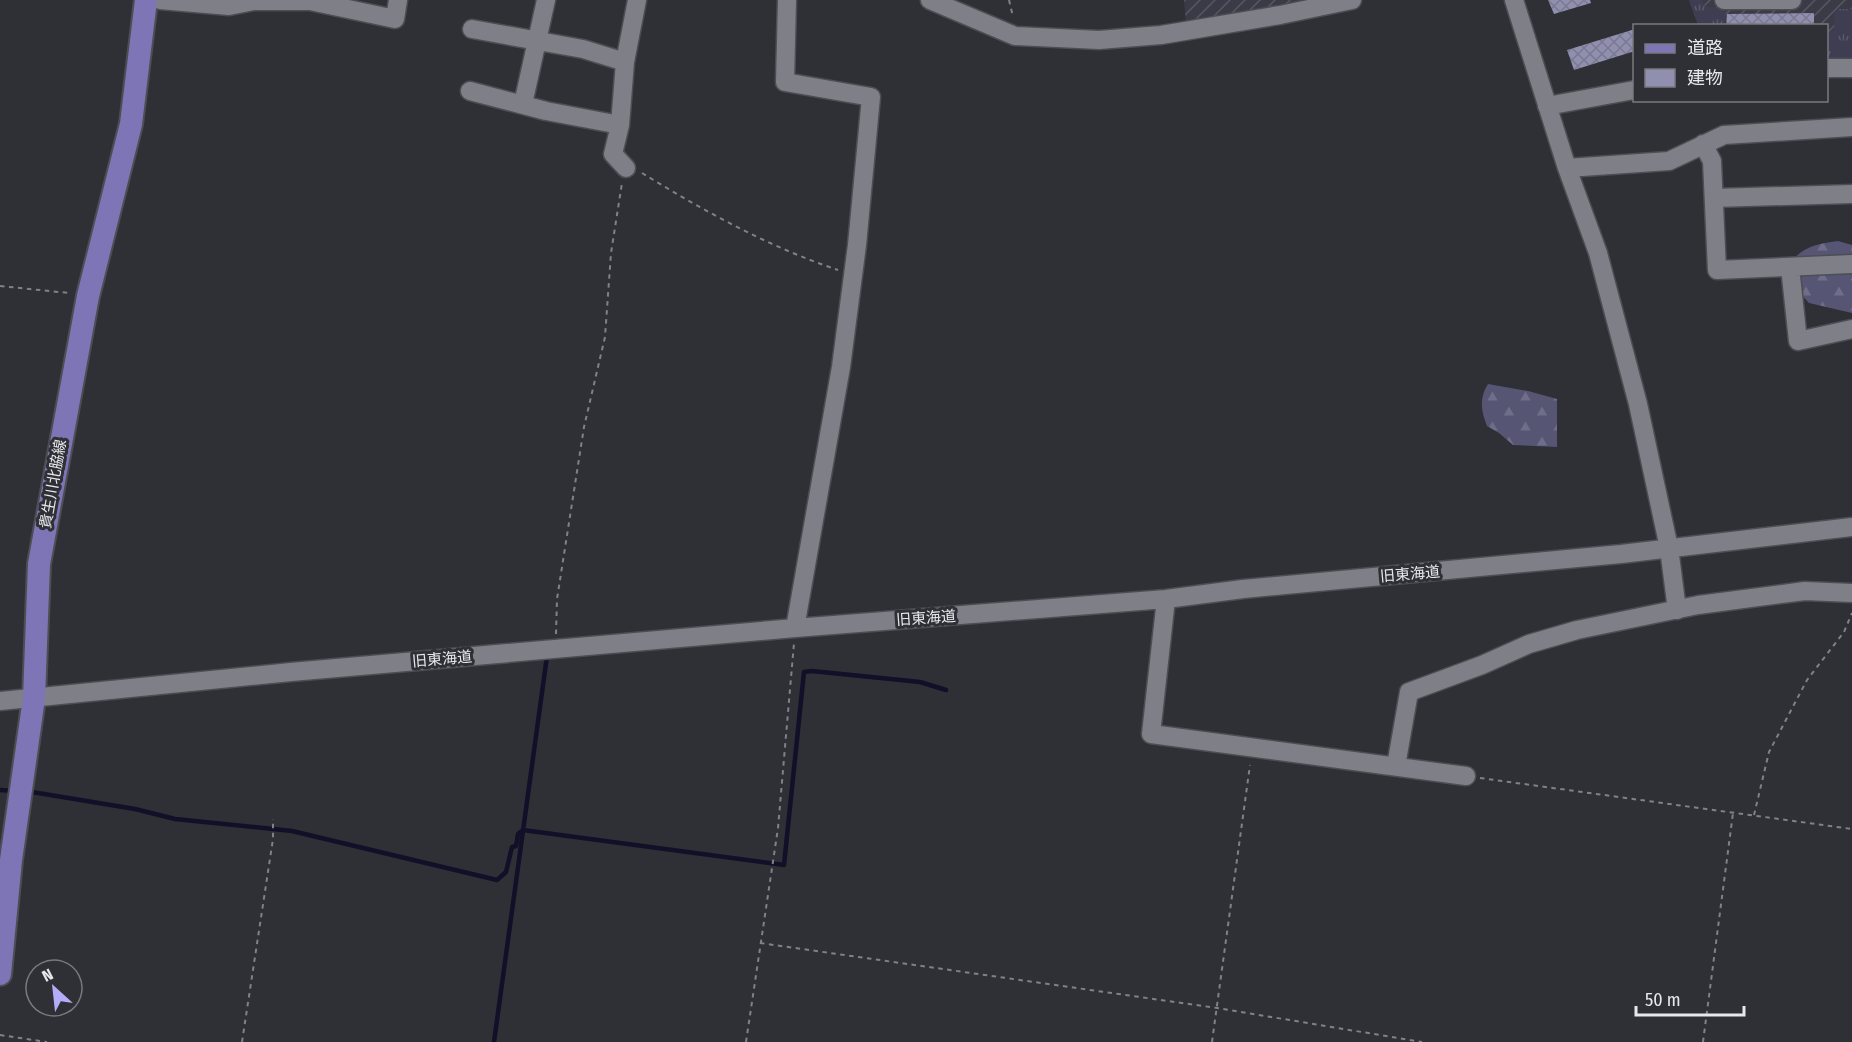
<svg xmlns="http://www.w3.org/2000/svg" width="1852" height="1042" viewBox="0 0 1852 1042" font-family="'Fira Sans Condensed','Noto Sans JP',sans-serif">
	<defs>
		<pattern id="industrial-furrows" width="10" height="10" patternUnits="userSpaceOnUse" patternTransform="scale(1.5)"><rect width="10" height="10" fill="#3b3b47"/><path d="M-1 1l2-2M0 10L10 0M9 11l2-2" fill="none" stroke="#575762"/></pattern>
		<pattern id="grass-tufts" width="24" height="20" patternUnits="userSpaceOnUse" patternTransform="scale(1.5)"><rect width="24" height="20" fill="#3e3d52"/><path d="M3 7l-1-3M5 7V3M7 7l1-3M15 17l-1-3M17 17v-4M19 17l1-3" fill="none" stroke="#5a596b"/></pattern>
		<pattern id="forest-firs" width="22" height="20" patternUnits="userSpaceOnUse" patternTransform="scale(1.5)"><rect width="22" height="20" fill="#575574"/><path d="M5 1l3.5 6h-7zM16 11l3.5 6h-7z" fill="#6f6d88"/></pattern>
		<pattern id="building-cross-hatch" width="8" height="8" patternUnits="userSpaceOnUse" patternTransform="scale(1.5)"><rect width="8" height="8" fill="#908fb0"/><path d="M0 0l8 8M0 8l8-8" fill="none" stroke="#7a7990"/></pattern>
	</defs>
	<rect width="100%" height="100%" fill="#2f2f36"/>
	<path fill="url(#industrial-furrows)" d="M 1184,0 L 1325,0 L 1186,24 Z
		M 1689,0 L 1852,0 L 1852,63 L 1827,64 L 1826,26 L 1698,25 Z"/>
	<path fill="url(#grass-tufts)" d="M 1689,0 L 1701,0 L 1705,6 L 1726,9 L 1725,25 L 1698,25 Z
		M 1839,9 L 1852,9 L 1852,63 L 1827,64 L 1826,35 L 1834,30 L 1835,13 Z"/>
	<path fill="url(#forest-firs)" d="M 1838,241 L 1852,245 L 1852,313 L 1809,303 L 1785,277 C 1794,249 1810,245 1838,241 Z
		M 1488,384 L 1528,391 L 1557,399 L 1557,447 L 1513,445 L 1499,433 L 1487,426 C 1481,411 1479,398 1488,384 Z"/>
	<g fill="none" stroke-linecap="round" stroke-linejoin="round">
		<path stroke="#120f28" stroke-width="4.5" d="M 0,790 L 15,791
			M 26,791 L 135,809 L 175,819 L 292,831 L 497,880 L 506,872 L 512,847 L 516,846 L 518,834 L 523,830
			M 523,830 L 784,865 L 804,672 L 812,671 L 920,682 L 946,690
			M 494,1042 L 547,656"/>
	</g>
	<path fill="url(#building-cross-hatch)" d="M 1548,0 L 1590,0 L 1591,3 L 1554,14 Z
		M 1814,13 L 1814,26 L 1726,26 L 1727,14 Z
		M 1635,29 L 1635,51 L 1574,70 L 1567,50 Z"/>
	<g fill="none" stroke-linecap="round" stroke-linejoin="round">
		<g stroke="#4d4d53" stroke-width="21">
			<path id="minor" d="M 160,0 L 229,6 L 254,1 L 310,1 L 395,19 L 398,0
				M 787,0 L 785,82 L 871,97 L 857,245 L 841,367 L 795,628
				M 930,0 L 1015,36 L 1099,40 L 1161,35 L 1280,15 L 1352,0
				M 1514,0 L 1567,168 L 1598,253 L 1638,404 L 1669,548 L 1677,610
				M 1724,0 L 1792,0
				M 472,29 L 583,49 L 625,62
				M 1826,68 L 1852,68
				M 470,91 L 546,111 L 620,125
				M 523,104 L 546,0
				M 1547,106 L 1634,90
				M 1703,144 L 1712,161 L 1717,270 L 1852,264
				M 626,168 L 613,154 L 620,125 L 625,62 L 637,0
				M 1567,168 L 1669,161 L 1724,135 L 1852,127
				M 1714,198 L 1852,194
				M 1790,267 L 1798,341 L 1852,329
				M 1166,599 L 1151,734 L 1466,776
				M 0,701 L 291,672 L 795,628 L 1166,599 L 1243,589 L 1621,554 L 1852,527
				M 1396,766 L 1409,692 L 1482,665 L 1529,644 L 1577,630 L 1698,605 L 1805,591 L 1852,593"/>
		</g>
		<g stroke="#4d4d53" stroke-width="26">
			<path id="major" d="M 0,974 L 11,860 L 34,698 L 39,564 L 88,296 L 131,124 L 146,0"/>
		</g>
		<path stroke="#818186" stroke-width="2" stroke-dasharray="4.5 4.5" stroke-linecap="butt" d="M 1009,0 L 1013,17
			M 642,173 C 704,211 769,247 838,270
			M 0,286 L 69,293
			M 556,634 L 557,599 L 584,427 L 605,337 L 611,253 L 622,183
			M 1480,778 L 1852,829
			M 1754,815 L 1769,752 L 1807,680 L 1844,632 L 1852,613
			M 760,943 L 1217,1008 L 1422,1042
			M 0,1035 L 47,1042
			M 242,1042 L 273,839 L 273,819
			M 746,1042 L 778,828 L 794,643
			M 1212,1042 L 1250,765
			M 1703,1042 L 1733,813"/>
		<use href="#minor" stroke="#7f7f87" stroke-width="18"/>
		<use href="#major" stroke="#7e75b6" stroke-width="22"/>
	</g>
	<g text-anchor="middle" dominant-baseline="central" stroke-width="6" stroke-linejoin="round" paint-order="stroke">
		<g font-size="15" fill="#e8e8ec" stroke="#2f2f36">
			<text transform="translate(53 484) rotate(-80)">貴生川北脇線</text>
			<text transform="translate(1410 574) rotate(-5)">旧東海道</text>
			<text transform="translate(926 618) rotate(-4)">旧東海道</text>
			<text transform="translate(442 659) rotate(-5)">旧東海道</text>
		</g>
	</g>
	<rect x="1633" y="24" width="195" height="78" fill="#2f2f36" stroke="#79797f" stroke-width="1.5"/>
	<rect x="1645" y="44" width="30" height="9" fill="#7e75b6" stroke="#79797f" stroke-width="1.5"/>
	<text x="1687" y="54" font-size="18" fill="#e8e8ec">道路</text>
	<rect x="1645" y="69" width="30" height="18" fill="#908fb0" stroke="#79797f" stroke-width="1.5"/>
	<text x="1687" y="84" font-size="18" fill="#e8e8ec">建物</text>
	<g transform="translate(54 988) rotate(333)"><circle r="28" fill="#2f2f36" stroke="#79797f" stroke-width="1.5"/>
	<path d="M0-4.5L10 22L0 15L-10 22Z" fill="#b3adf9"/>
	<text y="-9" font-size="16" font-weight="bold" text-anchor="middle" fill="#e8e8ec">N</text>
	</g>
	<path d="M1636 1006v9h108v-9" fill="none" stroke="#e8e8ec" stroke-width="3"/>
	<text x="1645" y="1006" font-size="18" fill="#e8e8ec" stroke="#2f2f36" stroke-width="4.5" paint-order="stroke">50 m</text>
</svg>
